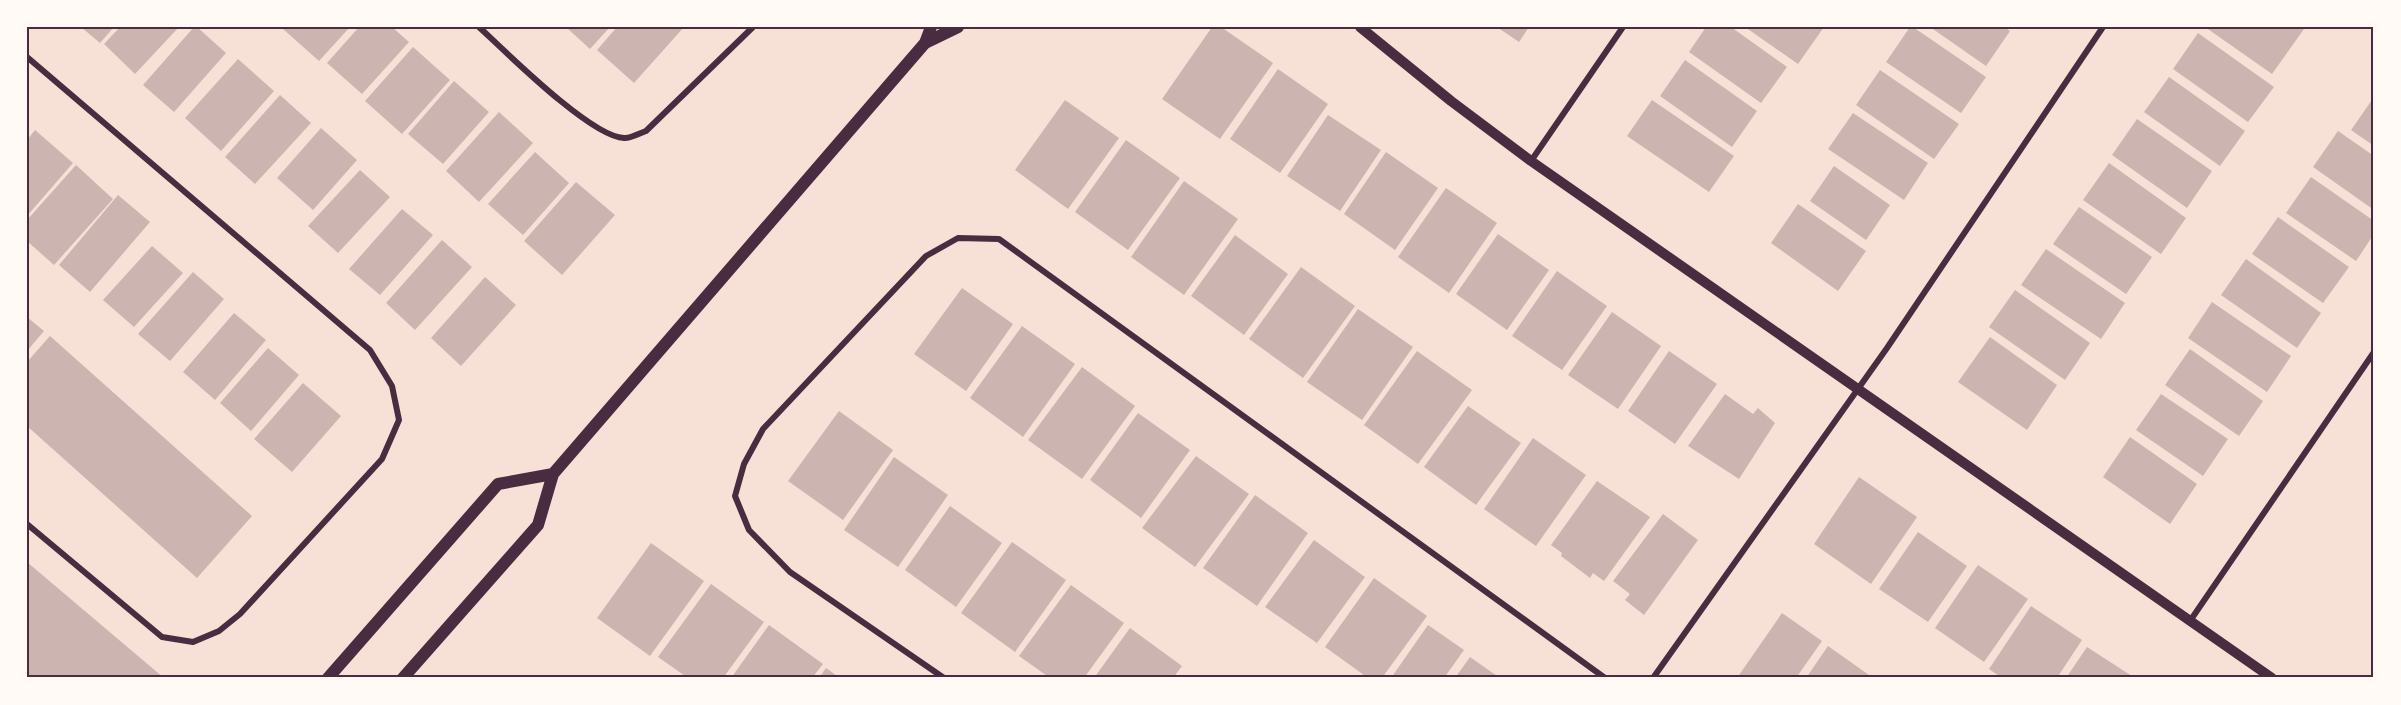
<svg xmlns="http://www.w3.org/2000/svg" width="2401" height="705" viewBox="0 0 2401 705" font-family="'Sofia Sans Condensed',sans-serif">
	<rect width="100%" height="100%" fill="#f7e1d7"/>
	<path fill="#ccb4b1" d="M 81,27 L 114,27 L 100,43 Z
		M 120,27 L 179,27 L 135,74 L 104,44 Z
		M 194,27 L 197,27 L 226,53 L 174,112 L 143,85 Z
		M 285,27 L 350,27 L 319,61 L 283,29 Z
		M 359,27 L 392,27 L 409,42 L 362,94 L 327,63 Z
		M 566,27 L 610,27 L 590,49 Z
		M 617,27 L 684,27 L 634,83 L 597,50 Z
		M 1212,27 L 1221,27 L 1273,63 L 1220,139 L 1162,99 Z
		M 1497,27 L 1529,27 L 1519,42 Z
		M 1706,27 L 1731,27 L 1787,67 L 1761,103 L 1689,52 Z
		M 1745,27 L 1824,27 L 1798,64 Z
		M 1910,27 L 1913,27 L 1986,77 L 1961,113 L 1886,62 Z
		M 1930,27 L 2004,27 L 2010,31 L 1986,66 Z
		M 2205,27 L 2302,27 L 2304,29 L 2272,74 Z
		M 2198,33 L 2274,87 L 2248,122 L 2173,69 Z
		M 413,47 L 450,80 L 402,134 L 365,101 Z
		M 238,59 L 274,91 L 221,151 L 185,118 Z
		M 1685,60 L 1757,111 L 1732,147 L 1660,96 Z
		M 1278,69 L 1328,104 L 1280,173 L 1230,139 Z
		M 1880,70 L 1959,124 L 1934,159 L 1856,105 Z
		M 2169,77 L 2245,131 L 2220,166 L 2144,112 Z
		M 454,81 L 489,112 L 443,164 L 408,134 Z
		M 280,95 L 311,123 L 255,184 L 225,157 Z
		M 2374,97 L 2374,146 L 2351,130 Z
		M 1065,100 L 1119,138 L 1068,209 L 1015,170 Z
		M 1652,100 L 1734,156 L 1709,192 L 1627,136 Z
		M 499,112 L 533,143 L 479,202 L 446,171 Z
		M 1853,113 L 1928,163 L 1904,200 L 1828,149 Z
		M 1328,115 L 1381,150 L 1340,211 L 1287,176 Z
		M 2137,119 L 2212,171 L 2187,208 L 2112,155 Z
		M 321,128 L 357,160 L 313,210 L 277,178 Z
		M 35,130 L 73,163 L 27,216 L 27,140 Z
		M 2338,131 L 2374,156 L 2374,210 L 2313,167 Z
		M 1126,140 L 1180,178 L 1128,250 L 1075,212 Z
		M 535,152 L 569,183 L 523,235 L 488,204 Z
		M 1386,152 L 1438,188 L 1395,250 L 1344,214 Z
		M 2109,163 L 2186,218 L 2161,254 L 2083,200 Z
		M 76,165 L 113,199 L 54,265 L 27,241 L 27,220 Z
		M 1834,166 L 1890,205 L 1866,240 L 1810,201 Z
		M 360,170 L 390,197 L 338,253 L 308,226 Z
		M 2311,177 L 2374,221 L 2374,234 L 2356,261 L 2286,213 Z
		M 1184,181 L 1238,219 L 1184,295 L 1131,257 Z
		M 576,182 L 615,215 L 562,275 L 524,241 Z
		M 1446,188 L 1497,223 L 1449,293 L 1398,257 Z
		M 118,195 L 150,222 L 90,292 L 59,265 Z
		M 1798,204 L 1866,251 L 1838,291 L 1771,243 Z
		M 2079,207 L 2152,257 L 2126,294 L 2053,244 Z
		M 402,209 L 433,235 L 380,295 L 349,269 Z
		M 2278,217 L 2349,267 L 2323,303 L 2252,254 Z
		M 1498,234 L 1549,270 L 1507,330 L 1456,294 Z
		M 1235,235 L 1288,274 L 1244,335 L 1191,296 Z
		M 442,240 L 472,267 L 415,330 L 386,303 Z
		M 152,246 L 183,273 L 134,327 L 103,300 Z
		M 2046,249 L 2125,303 L 2101,339 L 2021,285 Z
		M 2246,259 L 2321,313 L 2297,348 L 2221,295 Z
		M 1301,267 L 1355,306 L 1303,378 L 1249,339 Z
		M 1557,271 L 1607,306 L 1562,370 L 1512,336 Z
		M 193,272 L 224,299 L 170,361 L 138,334 Z
		M 485,277 L 516,305 L 461,366 L 431,338 Z
		M 962,288 L 1013,324 L 966,391 L 914,354 Z
		M 2015,290 L 2090,343 L 2065,380 L 1989,327 Z
		M 2212,302 L 2291,356 L 2267,392 L 2188,338 Z
		M 1358,309 L 1413,347 L 1362,420 L 1307,382 Z
		M 1612,312 L 1661,346 L 1618,409 L 1568,375 Z
		M 234,313 L 266,340 L 215,400 L 183,372 Z
		M 27,317 L 44,331 L 27,351 Z
		M 1022,326 L 1075,364 L 1023,437 L 970,398 Z
		M 50,336 L 252,516 L 197,578 L 27,426 L 27,362 Z
		M 1990,337 L 2057,385 L 2027,430 L 1958,382 Z
		M 268,348 L 299,375 L 251,431 L 220,403 Z
		M 2190,349 L 2263,401 L 2239,436 L 2165,385 Z
		M 1417,351 L 1472,390 L 1418,464 L 1364,425 Z
		M 1669,351 L 1717,384 L 1675,444 L 1628,411 Z
		M 1082,367 L 1135,406 L 1082,479 L 1028,440 Z
		M 303,383 L 341,416 L 292,472 L 254,439 Z
		M 1725,394 L 1753,414 L 1758,408 L 1775,423 L 1739,479 L 1688,446 Z
		M 2161,394 L 2228,439 L 2203,476 L 2136,430 Z
		M 1468,406 L 1521,443 L 1476,505 L 1424,467 Z
		M 839,411 L 893,450 L 843,520 L 788,481 Z
		M 1138,413 L 1190,450 L 1141,518 L 1090,480 Z
		M 2130,437 L 2197,484 L 2170,524 L 2103,477 Z
		M 1533,438 L 1586,475 L 1536,546 L 1484,509 Z
		M 1196,456 L 1249,494 L 1195,567 L 1142,528 Z
		M 894,457 L 948,495 L 898,567 L 844,530 Z
		M 1859,477 L 1917,517 L 1871,584 L 1814,544 Z
		M 1597,481 L 1650,517 L 1604,581 L 1593,573 L 1590,578 L 1561,556 L 1562,553 L 1551,545 Z
		M 1255,495 L 1308,533 L 1257,606 L 1203,568 Z
		M 950,506 L 1002,543 L 956,607 L 905,570 Z
		M 1663,514 L 1698,540 L 1644,615 L 1625,600 L 1630,594 L 1613,581 Z
		M 1918,532 L 1967,566 L 1928,622 L 1879,589 Z
		M 1314,540 L 1365,577 L 1317,643 L 1265,607 Z
		M 1012,542 L 1066,580 L 1015,652 L 961,613 Z
		M 651,543 L 704,581 L 650,656 L 597,618 Z
		M 27,562 L 164,678 L 27,678 Z
		M 1978,565 L 2028,599 L 1984,662 L 1935,628 Z
		M 1374,578 L 1427,616 L 1382,678 L 1368,678 L 1325,647 Z
		M 711,584 L 764,622 L 723,678 L 688,678 L 658,657 Z
		M 1071,585 L 1124,623 L 1084,678 L 1050,678 L 1019,656 Z
		M 2031,606 L 2082,640 L 2057,678 L 2002,678 L 1989,669 Z
		M 1782,613 L 1822,641 L 1796,678 L 1737,678 Z
		M 769,625 L 823,664 L 812,678 L 731,678 Z
		M 1428,625 L 1464,650 L 1444,678 L 1391,678 Z
		M 1130,628 L 1182,666 L 1173,678 L 1094,678 Z
		M 1828,646 L 1869,675 L 1867,678 L 1806,678 Z
		M 2087,647 L 2135,678 L 2066,678 Z
		M 1470,657 L 1500,678 L 1455,678 Z
		M 826,668 L 840,678 L 819,678 Z"/>
	<g fill="none" stroke-linecap="round" stroke-linejoin="round">
		<path stroke="#4a2c40" stroke-width="6" d="M 479,27 C 506,52 591,137 624,138 C 630,139 640,133 646,131 L 753,27
			M 27,57 L 370,350 L 392,386 L 399,420 L 382,459 L 240,614 L 219,631 L 193,642 L 162,637 L 27,524
			M 1531,161 L 1623,27
			M 2190,621 L 2374,352
			M 944,678 L 790,572 L 749,530 L 735,496 L 744,464 L 763,429 L 926,256 L 958,238 L 999,239 L 1605,678
			M 1653,678 L 1887,348 L 2103,27"/>
		<path stroke="#4a2c40" stroke-width="10" d="M 1360,27 L 1451,101 L 1531,161 L 2272,678"/>
		<path stroke="#4a2c40" stroke-width="12" d="M 925,43 L 958,27
			M 328,678 L 498,484 L 553,474
			M 403,678 L 538,525 L 553,474 L 925,43 L 931,27"/>
	</g>
	<rect width="2401" height="705" fill="none" stroke="#fffaf5" stroke-width="57"/>
	<rect x="28" y="28" width="2344" height="648" fill="none" stroke="#4a2c40" stroke-width="2"/>
</svg>
